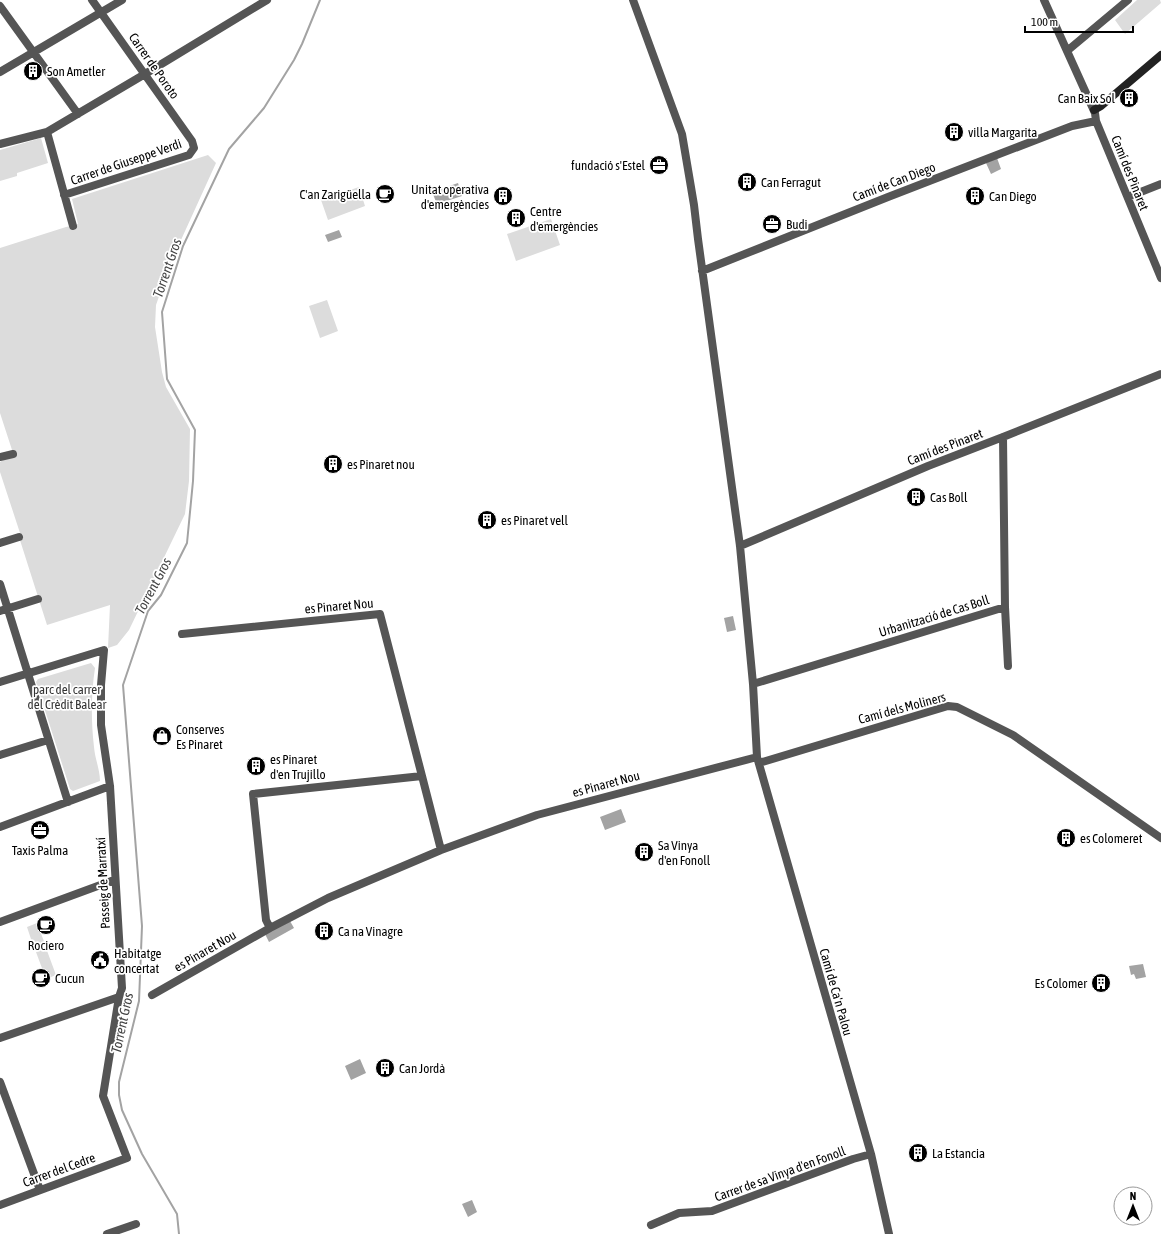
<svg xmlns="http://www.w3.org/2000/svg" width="1161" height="1234" viewBox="0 0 1161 1234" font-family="'Asap Condensed',sans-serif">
	<rect width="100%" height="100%" fill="#fff"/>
	<path fill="#dcdcdc" d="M 1137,0 L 1160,0 L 1161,3 L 1125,34 L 1115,20 Z
		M 41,138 L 48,163 L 17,173 L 17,176 L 0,181 L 0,150 Z
		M 208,155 L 216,163 L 171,262 L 156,305 L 155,327 L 162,372 L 166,387 L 190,429 L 189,481 L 185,514 L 129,630 L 117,645 L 108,648 L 110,605 L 47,625 L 19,537 L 20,533 L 0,472 L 0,462 L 13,453 L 0,413 L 0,248 L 66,227 L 78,224 L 72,199 Z
		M 359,187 L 365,206 L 328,220 L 321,200 Z
		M 551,219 L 560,245 L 516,261 L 507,234 Z
		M 327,300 L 338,331 L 320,338 L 309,306 Z
		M 91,663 L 95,668 C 91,694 91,721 94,747 C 95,759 100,770 100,781 L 73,791 L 70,789 L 36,682 L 38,679 Z
		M 37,923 L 45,944 L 34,948 L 27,927 Z
		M 46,948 L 56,975 L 46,979 L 36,952 Z"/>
	<path fill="#a3a3a3" d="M 997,158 L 1001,169 L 991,174 L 986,163 Z
		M 458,183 L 462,196 L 437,204 L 432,192 Z
		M 339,230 L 342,237 L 328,242 L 325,235 Z
		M 733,616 L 736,630 L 727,632 L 724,618 Z
		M 621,809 L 626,822 L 605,830 L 600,817 Z
		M 290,921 L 294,928 L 269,942 L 265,934 Z
		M 1143,964 L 1146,977 L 1136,979 L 1134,974 L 1131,975 L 1129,966 Z
		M 360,1059 L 366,1073 L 351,1080 L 345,1066 Z
		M 472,1200 L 477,1212 L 468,1217 L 462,1204 Z"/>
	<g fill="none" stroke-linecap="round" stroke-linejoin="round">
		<path stroke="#a3a3a3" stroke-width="2" d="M 179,1234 L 177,1214 L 142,1154 L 122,1110 L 119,1095 L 119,1082 L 139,1001 L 142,926 L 123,685 L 148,611 L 161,595 L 187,543 L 193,481 L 195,430 L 167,379 L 162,312 L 183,246 L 229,149 L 264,108 L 294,60 L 302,44 L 320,0"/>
		<path stroke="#555" stroke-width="8" d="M 633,0 L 682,134 L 694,205 L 698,239 L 740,546 L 753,684 L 757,757 L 871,1154 L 889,1234
			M 1044,0 L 1095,113 L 1096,121 L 1161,278
			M 0,6 L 78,114
			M 1067,51 L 1128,0
			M 0,72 L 122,0
			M 47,132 L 73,226
			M 0,144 L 47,132 L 145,74 L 267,0
			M 64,195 L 189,155 L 194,148 L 192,141 L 92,0
			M 1128,197 L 1161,184
			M 702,271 L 888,197 L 1072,126 L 1096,121
			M 0,457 L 13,454
			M 0,543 L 19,537
			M 740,546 L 928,466 L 1003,437 L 1161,374
			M 0,584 L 68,802
			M 1005,607 L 1008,666
			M 0,611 L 38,599
			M 182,634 L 380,614 L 422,776
			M 0,682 L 104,650 L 101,685 L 101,725 L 110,786 L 122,988 L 119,997 L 103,1096 L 127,1158 L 0,1205
			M 753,684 L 1005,607 L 1003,437
			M 0,755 L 48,740
			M 759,763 L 948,706 L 957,707 L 1013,735 L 1161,838
			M 0,827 L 110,786
			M 0,922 L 114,880
			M 270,928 L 266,920 L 253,794 L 422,776 L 441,850
			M 152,995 L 270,928 L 328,898 L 441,850 L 537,815 L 757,757
			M 0,1038 L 119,997
			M 0,1082 L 40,1190
			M 651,1225 L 679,1213 L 712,1211 L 853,1159 L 871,1154
			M 107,1234 L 136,1224"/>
		<path stroke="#222" stroke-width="8" d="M 1094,110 L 1101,106 L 1161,55"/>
	</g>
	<defs>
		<g id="building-disc" transform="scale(1)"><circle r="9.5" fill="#000" stroke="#fff"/><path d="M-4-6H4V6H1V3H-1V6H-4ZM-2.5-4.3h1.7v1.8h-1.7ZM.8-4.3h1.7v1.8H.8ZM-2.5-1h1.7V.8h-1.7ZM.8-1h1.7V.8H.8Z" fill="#fff"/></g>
		<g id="office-disc" transform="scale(1)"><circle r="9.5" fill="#000" stroke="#fff"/><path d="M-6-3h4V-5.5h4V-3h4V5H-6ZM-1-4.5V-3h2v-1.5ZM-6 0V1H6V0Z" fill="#fff"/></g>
		<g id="cafe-disc" transform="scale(1)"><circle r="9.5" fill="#000" stroke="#fff"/><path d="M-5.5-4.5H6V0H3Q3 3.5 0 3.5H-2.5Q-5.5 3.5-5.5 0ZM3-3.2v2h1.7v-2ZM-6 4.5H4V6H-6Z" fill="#fff"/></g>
		<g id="shop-disc" transform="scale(1)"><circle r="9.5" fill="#000" stroke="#fff"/><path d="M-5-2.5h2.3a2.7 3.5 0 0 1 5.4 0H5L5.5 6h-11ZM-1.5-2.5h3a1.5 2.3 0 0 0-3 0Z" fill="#fff"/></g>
		<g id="civic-disc" transform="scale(1)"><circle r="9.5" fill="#000" stroke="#fff"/><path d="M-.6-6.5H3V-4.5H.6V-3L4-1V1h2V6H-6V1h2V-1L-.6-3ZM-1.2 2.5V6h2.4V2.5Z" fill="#fff"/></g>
	</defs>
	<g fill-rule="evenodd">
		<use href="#building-disc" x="33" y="71"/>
		<use href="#building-disc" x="1129" y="98"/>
		<use href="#building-disc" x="954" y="132"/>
		<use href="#office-disc" x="659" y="165"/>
		<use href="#building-disc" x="747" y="182"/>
		<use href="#cafe-disc" x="385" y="194"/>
		<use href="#building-disc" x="503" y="196"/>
		<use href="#building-disc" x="975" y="196"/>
		<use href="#building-disc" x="516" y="218"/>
		<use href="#office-disc" x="772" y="224"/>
		<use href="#building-disc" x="333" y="464"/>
		<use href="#building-disc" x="916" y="497"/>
		<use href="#building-disc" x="487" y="520"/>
		<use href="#shop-disc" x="162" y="736"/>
		<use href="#building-disc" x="256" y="766"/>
		<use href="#office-disc" x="40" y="830"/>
		<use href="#building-disc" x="1066" y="838"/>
		<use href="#building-disc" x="644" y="852"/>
		<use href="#cafe-disc" x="46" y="925"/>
		<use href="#building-disc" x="324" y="931"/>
		<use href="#civic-disc" x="100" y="960"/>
		<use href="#cafe-disc" x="41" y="978"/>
		<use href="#building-disc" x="1101" y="983"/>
		<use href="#building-disc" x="385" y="1068"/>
		<use href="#building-disc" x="918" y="1153"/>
	</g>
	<g text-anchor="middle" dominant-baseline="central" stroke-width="3.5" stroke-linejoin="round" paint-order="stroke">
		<g font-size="13" fill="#000" stroke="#fff">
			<text transform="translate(154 66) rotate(55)">Carrer de Poroto</text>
			<text transform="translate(126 162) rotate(-19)">Carrer de Giuseppe Verdi</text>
			<text transform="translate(1130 173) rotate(68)">Camí des Pinaret</text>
			<text transform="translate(894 182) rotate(-21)">Camí de Can Diego</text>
			<text transform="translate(945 447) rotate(-21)">Camí des Pinaret</text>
			<text transform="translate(339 606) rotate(-5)">es Pinaret Nou</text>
			<text transform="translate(934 616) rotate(-17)">Urbanització de Cas Boll</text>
			<text transform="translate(902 708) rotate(-15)">Camí dels Moliners</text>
			<text transform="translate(606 784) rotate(-15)">es Pinaret Nou</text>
			<text transform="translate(103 883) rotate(-93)">Passeig de Marratxí</text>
			<text transform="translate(205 951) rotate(-30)">es Pinaret Nou</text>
			<text transform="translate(836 992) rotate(74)">Camí de Ca'n Palou</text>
			<text transform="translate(59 1170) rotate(-20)">Carrer del Cedre</text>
			<text transform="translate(780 1174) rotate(-20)">Carrer de sa Vinya d'en Fonoll</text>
		</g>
		<g font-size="13" fill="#000" stroke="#fff" text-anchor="start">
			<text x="47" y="71">Son Ametler</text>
			<text x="1115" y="98" text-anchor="end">Can Baix Sol</text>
			<text x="968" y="132">villa Margarita</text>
			<text x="645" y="165" text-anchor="end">fundació s'Estel</text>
			<text x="761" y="182">Can Ferragut</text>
			<text x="489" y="189" text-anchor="end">Unitat operativa<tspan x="489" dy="15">d'emergències</tspan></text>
			<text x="371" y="194" text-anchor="end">C'an Zarigüella</text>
			<text x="989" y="196">Can Diego</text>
			<text x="530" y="211">Centre<tspan x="530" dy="15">d'emergències</tspan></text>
			<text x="786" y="224">Budi</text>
			<text x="347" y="464">es Pinaret nou</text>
			<text x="930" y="497">Cas Boll</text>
			<text x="501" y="520">es Pinaret vell</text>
			<text x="176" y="729">Conserves<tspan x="176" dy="15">Es Pinaret</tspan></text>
			<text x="270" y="759">es Pinaret<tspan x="270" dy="15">d'en Trujillo</tspan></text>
			<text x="1080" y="838">es Colomeret</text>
			<text x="658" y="845">Sa Vinya<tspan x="658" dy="15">d'en Fonoll</tspan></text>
			<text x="40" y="850" text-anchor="middle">Taxis Palma</text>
			<text x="338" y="931">Ca na Vinagre</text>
			<text x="46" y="945" text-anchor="middle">Rociero</text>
			<text x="114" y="953">Habitatge<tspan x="114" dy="15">concertat</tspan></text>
			<text x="55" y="978">Cucun</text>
			<text x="1087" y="983" text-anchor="end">Es Colomer</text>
			<text x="399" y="1068">Can Jordà</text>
			<text x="932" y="1153">La Estancia</text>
		</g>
		<g font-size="13" fill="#333" stroke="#fff">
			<text x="67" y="689">parc del carrer<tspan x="67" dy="15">del Crèdit Balear</tspan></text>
		</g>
		<g font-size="14" font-style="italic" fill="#444" stroke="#fff">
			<text transform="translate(167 268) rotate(-71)">Torrent Gros</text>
			<text transform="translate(153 586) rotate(-62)">Torrent Gros</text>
			<text transform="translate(122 1023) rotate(-78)">Torrent Gros</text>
		</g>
	</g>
	<g transform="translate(1133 1206)"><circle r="19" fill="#ffffff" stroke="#999999"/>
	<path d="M0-3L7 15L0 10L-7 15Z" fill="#000000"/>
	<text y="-6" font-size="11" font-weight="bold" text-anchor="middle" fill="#000000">N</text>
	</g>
	<path d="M1025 26v6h108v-6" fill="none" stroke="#000000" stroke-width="2"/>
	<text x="1031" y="26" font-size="12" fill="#000000" stroke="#ffffff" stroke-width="3" paint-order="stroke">100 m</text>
</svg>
